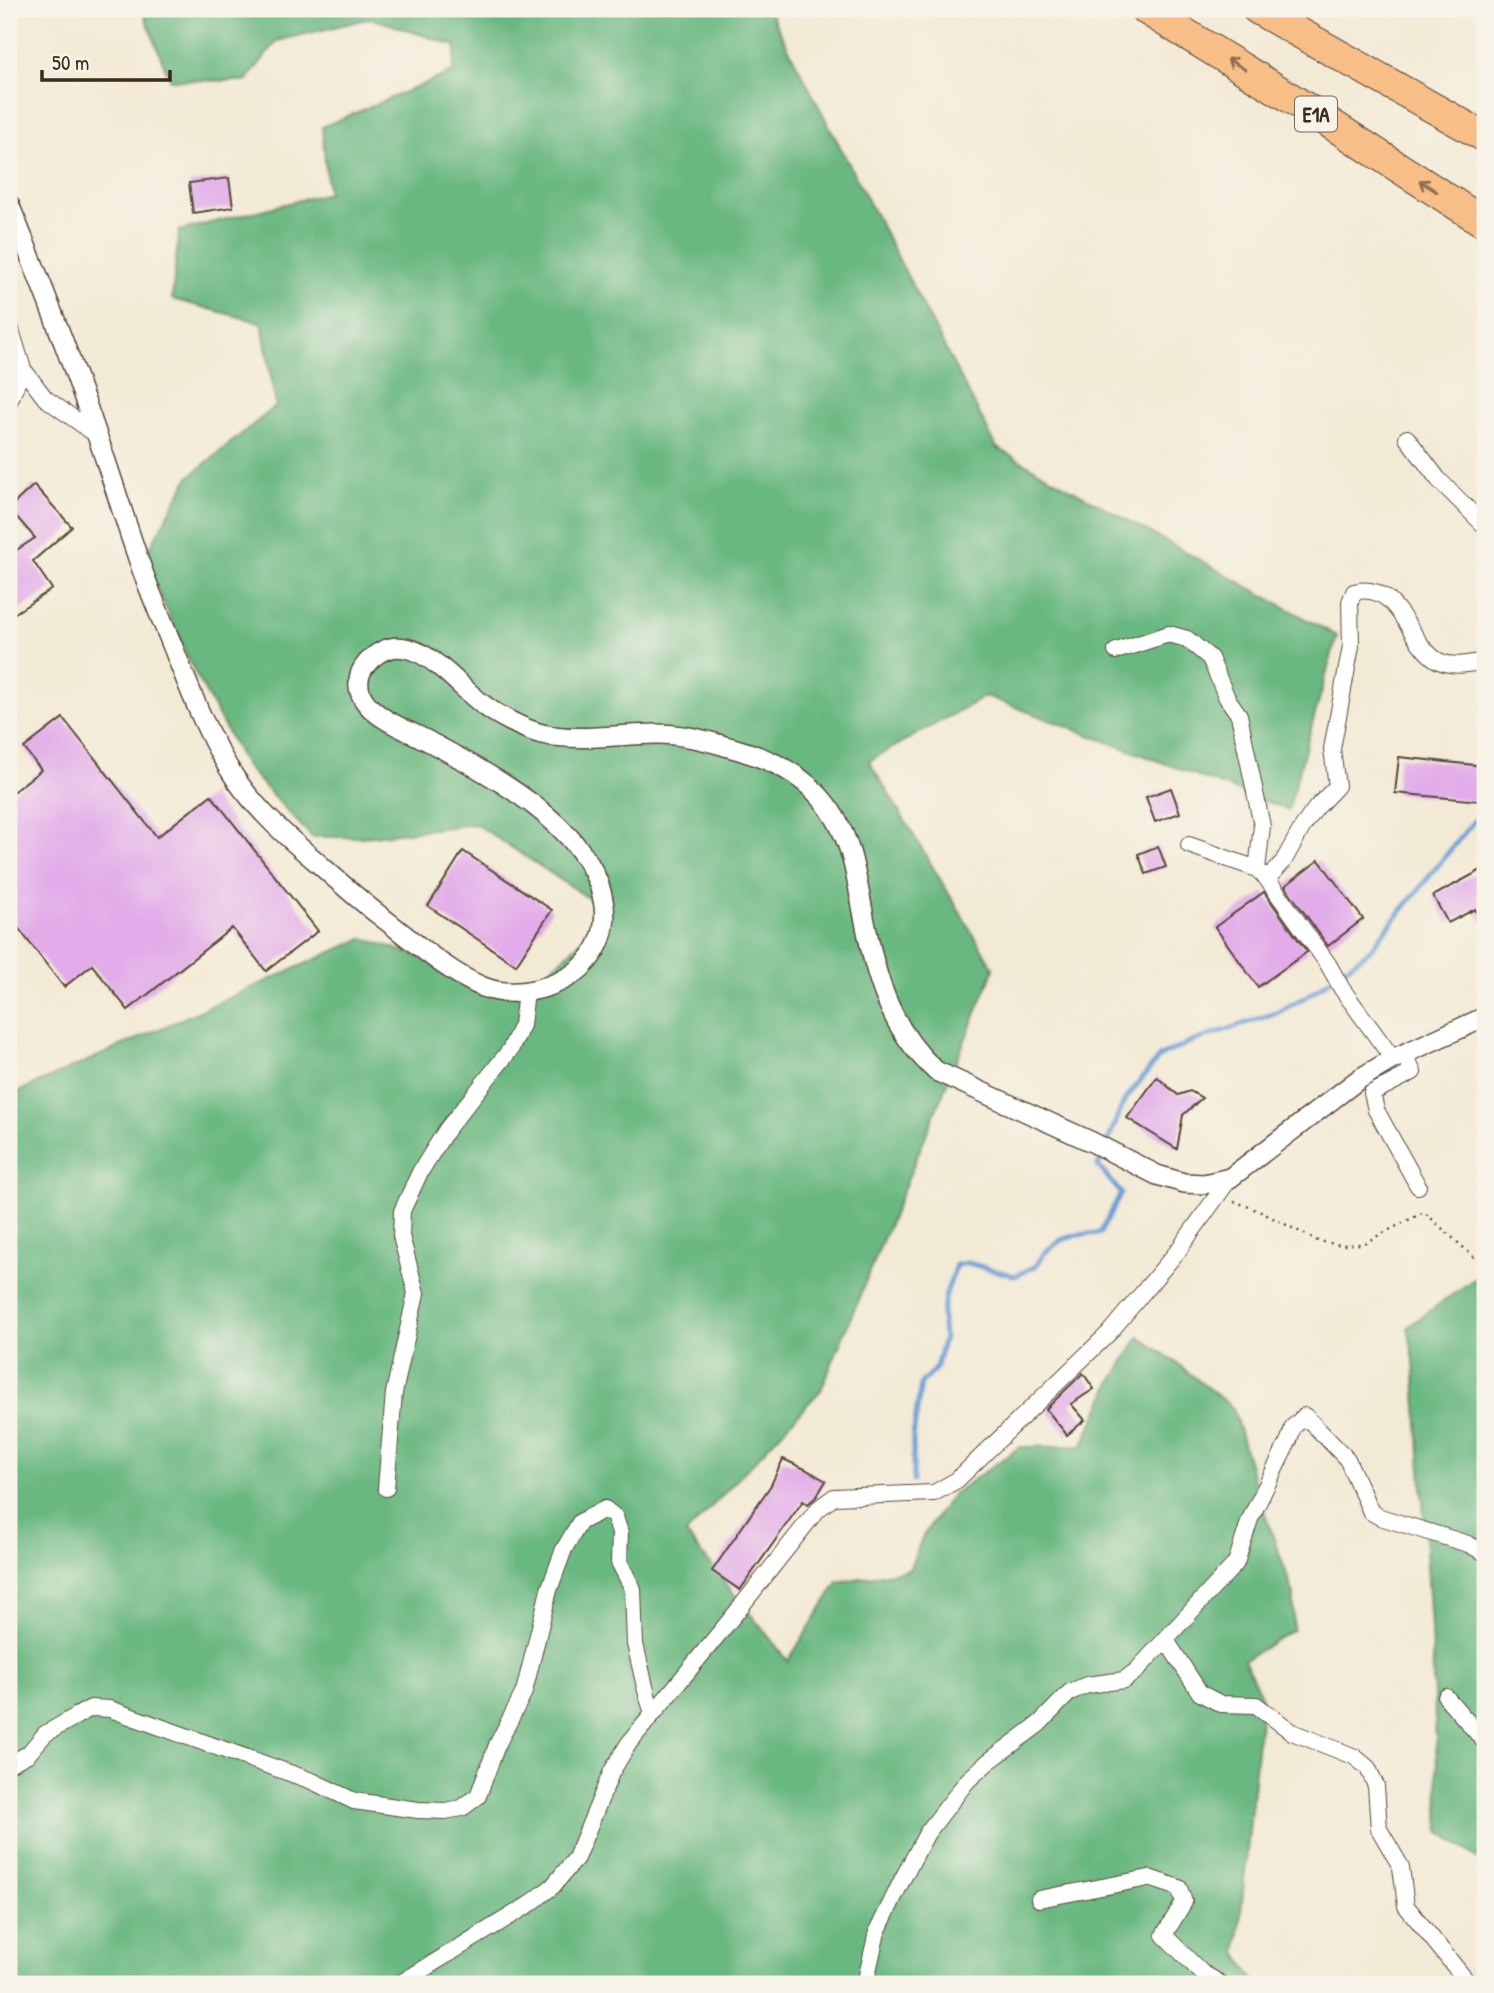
<svg xmlns="http://www.w3.org/2000/svg" width="1494" height="1993" viewBox="0 0 1494 1993" font-family="'Patrick Hand',sans-serif">
	<rect width="100%" height="100%" fill="#f7f3e8"/>
	<filter id="ink" filterUnits="userSpaceOnUse"><feTurbulence type="fractalNoise" baseFrequency=".0143" numOctaves="2"/><feDisplacementMap in="SourceGraphic" scale="14" xChannelSelector="R" yChannelSelector="G"/><feConvolveMatrix kernelMatrix="1 2 1 2 8 2 1 2 1" color-interpolation-filters="sRGB"/></filter>
	<filter id="wash" filterUnits="userSpaceOnUse"><feTurbulence type="fractalNoise" baseFrequency=".00686" numOctaves="4" result="noise"/><feDisplacementMap in="SourceGraphic" scale="28" xChannelSelector="R" yChannelSelector="G"/><feGaussianBlur stdDeviation="1.57" result="paint"/><feColorMatrix in="noise" values="0 0 0 0 0 0 0 0 0 0 0 0 0 0 0 0 0 1.4 0 .05"/><feComposite in="paint" operator="in"/></filter>
	<g filter="url(#wash)">
		<rect width="100%" height="100%" fill="#f3ead5"/>
		<path fill="#6bb881" stroke="#537150" stroke-width="2" d="M 142,9 L 768,9 L 997,448 L 1337,636 L 1288,810 L 986,696 L 869,761 L 994,969 L 821,1390 L 686,1534 L 788,1661 L 838,1582 L 909,1570 L 923,1536 L 953,1494 L 1020,1447 L 1082,1446 L 1112,1381 L 1139,1337 L 1174,1361 L 1233,1408 L 1256,1488 L 1294,1595 L 1293,1630 L 1244,1660 L 1262,1698 L 1237,1952 L 1256,1984 L 9,1984 L 9,1096 L 363,938 L 526,992 L 611,913 L 476,824 L 363,837 L 312,837 L 246,767 L 192,667 L 144,558 L 189,477 L 276,406 L 262,323 L 172,299 L 179,231 L 328,193 L 322,127 L 453,72 L 456,46 L 371,18 L 277,41 L 246,81 L 170,80 Z
			M 1485,1271 L 1485,1864 L 1440,1831 L 1431,1627 L 1414,1360 L 1408,1327 Z"/>
		<g fill="none" stroke-linecap="round" stroke-linejoin="round">
			<path stroke="#699cd4" stroke-width="5" d="M 913,1481 L 913,1437 L 921,1383 L 936,1368 L 944,1338 L 942,1314 L 946,1294 L 956,1265 L 968,1263 L 1015,1276 L 1036,1266 L 1045,1252 L 1061,1240 L 1077,1235 L 1100,1233 L 1121,1193 L 1098,1166 L 1124,1101 L 1160,1056 L 1191,1042 L 1278,1012 L 1309,995 L 1369,951 L 1473,822 L 1485,813"/>
		</g>
		<g id="blocks">
			<path fill="#e2abe9" d="M 229,178 L 233,207 L 193,213 L 189,183 Z
				M 34,485 L 72,527 L 33,561 L 52,589 L 9,617 L 9,555 L 35,538 L 9,508 Z
				M 63,718 L 157,837 L 211,795 L 318,931 L 266,971 L 232,928 L 128,1010 L 92,965 L 64,987 L 9,916 L 9,795 L 41,770 L 24,748 Z
				M 1399,757 L 1484,766 L 1480,801 L 1395,793 Z
				M 1171,788 L 1180,813 L 1155,822 L 1146,797 Z
				M 1158,846 L 1166,867 L 1146,874 L 1138,854 Z
				M 463,851 L 552,910 L 516,965 L 428,906 Z
				M 1319,860 L 1363,919 L 1328,946 L 1285,886 Z
				M 1485,868 L 1485,928 L 1475,909 L 1448,923 L 1433,896 Z
				M 1264,892 L 1307,952 L 1258,987 L 1215,927 Z
				M 1157,1077 L 1178,1095 L 1190,1091 L 1202,1098 L 1183,1115 L 1177,1149 L 1127,1118 Z
				M 1083,1373 L 1094,1389 L 1071,1404 L 1085,1420 L 1067,1435 L 1046,1409 Z
				M 783,1459 L 805,1469 L 826,1481 L 816,1497 L 808,1504 L 803,1501 L 740,1590 L 712,1571 L 771,1485 Z"/>
		</g>
	</g>
	<g filter="url(#ink)">
		<use href="#blocks" fill-opacity="0" stroke="#574739" stroke-width="2"/>
		<g fill="none" stroke-linecap="round" stroke-linejoin="round">
			<g stroke="#574739" stroke-width="18">
				<path id="minor" d="M 9,324 L 23,369 L 45,398 L 98,436
					M 9,402 L 23,369
					M 1407,438 L 1438,479 L 1481,522 L 1485,525
					M 1116,651 L 1169,634 L 1187,639 L 1210,658 L 1227,698 L 1239,715 L 1262,826 L 1257,869
					M 1189,845 L 1257,869 L 1267,879 L 1328,964 L 1342,989 L 1393,1059
					M 1267,879 L 1283,862 L 1303,826 L 1316,808 L 1337,786 L 1332,749 L 1351,646 L 1350,602 L 1354,592 C 1399,580 1407,642 1437,660 C 1451,668 1470,664 1485,661
					M 1404,1054 L 1413,1072 L 1372,1093 L 1376,1110 L 1418,1186
					M 386,1488 L 394,1393 L 416,1293 L 401,1236 L 402,1211 L 420,1172 L 447,1129 L 510,1050 L 522,1025 L 526,992
					M 1166,1640 L 1200,1693 L 1221,1704 L 1256,1705 L 1292,1732 L 1355,1757 L 1368,1768 L 1376,1786 L 1379,1829 L 1401,1867 L 1406,1906 L 1469,1984
					M 1446,1697 L 1485,1742
					M 9,1764 L 28,1754 L 45,1734 L 78,1715 L 91,1708 L 110,1709 L 312,1781 L 354,1801 L 418,1810 L 445,1811 L 462,1808 L 478,1796 L 497,1745 L 524,1692 L 549,1590 L 564,1549 L 580,1522 L 605,1509 L 615,1517 L 620,1533 L 619,1562 L 633,1589 L 635,1644 L 647,1695 L 653,1713
					M 1039,1899 L 1149,1878 L 1179,1888 L 1184,1902 L 1164,1935 L 1201,1972 L 1221,1984
					M 399,1984 L 530,1904 L 553,1886 L 576,1858 L 612,1771 L 629,1743 L 735,1614 L 818,1509 L 834,1497 L 934,1493 L 957,1480 L 1109,1333 L 1177,1252 L 1230,1178
					M 865,1984 L 877,1932 L 903,1878 L 927,1833 L 967,1781 L 988,1762 L 1039,1724 L 1070,1692 L 1087,1685 L 1124,1680 L 1136,1671 L 1236,1563 L 1250,1519 L 1289,1440 L 1293,1427 L 1305,1416 L 1347,1459 L 1371,1512 L 1380,1517 L 1468,1544 L 1485,1553"/>
			</g>
			<g stroke="#574739" stroke-width="22">
				<path id="tertiary" d="M 9,204 C 41,282 72,361 99,441 C 113,481 125,521 139,561 C 149,590 161,618 173,647 C 191,693 209,740 237,781 C 260,813 288,838 318,863 C 338,881 358,899 379,915 C 411,939 447,972 483,987 C 513,999 557,989 581,968 C 602,948 609,923 602,895 C 585,823 486,772 426,740 C 407,730 381,721 367,704 C 356,691 356,675 367,663 C 407,619 450,679 481,703 C 496,715 523,729 542,734 C 579,742 620,734 657,734 C 680,734 702,739 725,746 C 771,758 811,776 836,819 C 851,846 854,866 860,896 C 873,963 883,1023 936,1071 L 1092,1142 L 1157,1175 L 1184,1183 L 1204,1184 L 1230,1178 L 1359,1079 L 1393,1059 L 1485,1017"/>
			</g>
			<g stroke="#574739" stroke-width="32">
				<path id="motorway" d="M 1145,9 L 1286,95 L 1485,223
					M 1257,9 L 1485,137"/>
			</g>
			<path stroke="#574739" stroke-width="2.5" stroke-dasharray="2 5" stroke-linecap="butt" d="M 1234,1201 L 1259,1211 L 1318,1241 L 1341,1245 L 1362,1244 L 1424,1212 L 1485,1267"/>
			<use href="#minor" stroke="#fff" stroke-width="16"/>
			<use href="#tertiary" stroke="#fff" stroke-width="19"/>
			<use href="#motorway" stroke="#f7be88" stroke-width="30"/>
		</g>
		<defs><path id="oneway-shaft" d="M-6 0H5M1.5-3L5.5 0L1.5 3" fill="none" stroke-width="1.6" stroke-linecap="round" stroke-linejoin="round" transform="scale(1.75)"/></defs>
		<g stroke="#906d4e">
			<use href="#oneway-shaft" transform="translate(1236 64) rotate(-149)"/>
			<use href="#oneway-shaft" transform="translate(1428 186) rotate(-147)"/>
		</g>
	</g>
	<g text-anchor="middle" dominant-baseline="central" stroke-width="5" stroke-linejoin="round" paint-order="stroke">
		<rect fill="#f7f3e8" stroke="#73665b" stroke-width="2" x="1295" y="96.5" width="42" height="35" rx="5"/>
		<g font-size="21" font-weight="bold" fill="#3b2a1e">
			<text x="1316" y="114">E1A</text>
		</g>
	</g>
	<rect width="1494" height="1993" fill="none" stroke="#f7f3e8" stroke-width="35"/>
	<path d="M42 70v10h128v-10" fill="none" stroke="#3b2a1e" stroke-width="3.5"/>
	<text x="52" y="70" font-size="21" fill="#3b2a1e" stroke="#f7f3e8" stroke-width="5" paint-order="stroke">50 m</text>
</svg>
